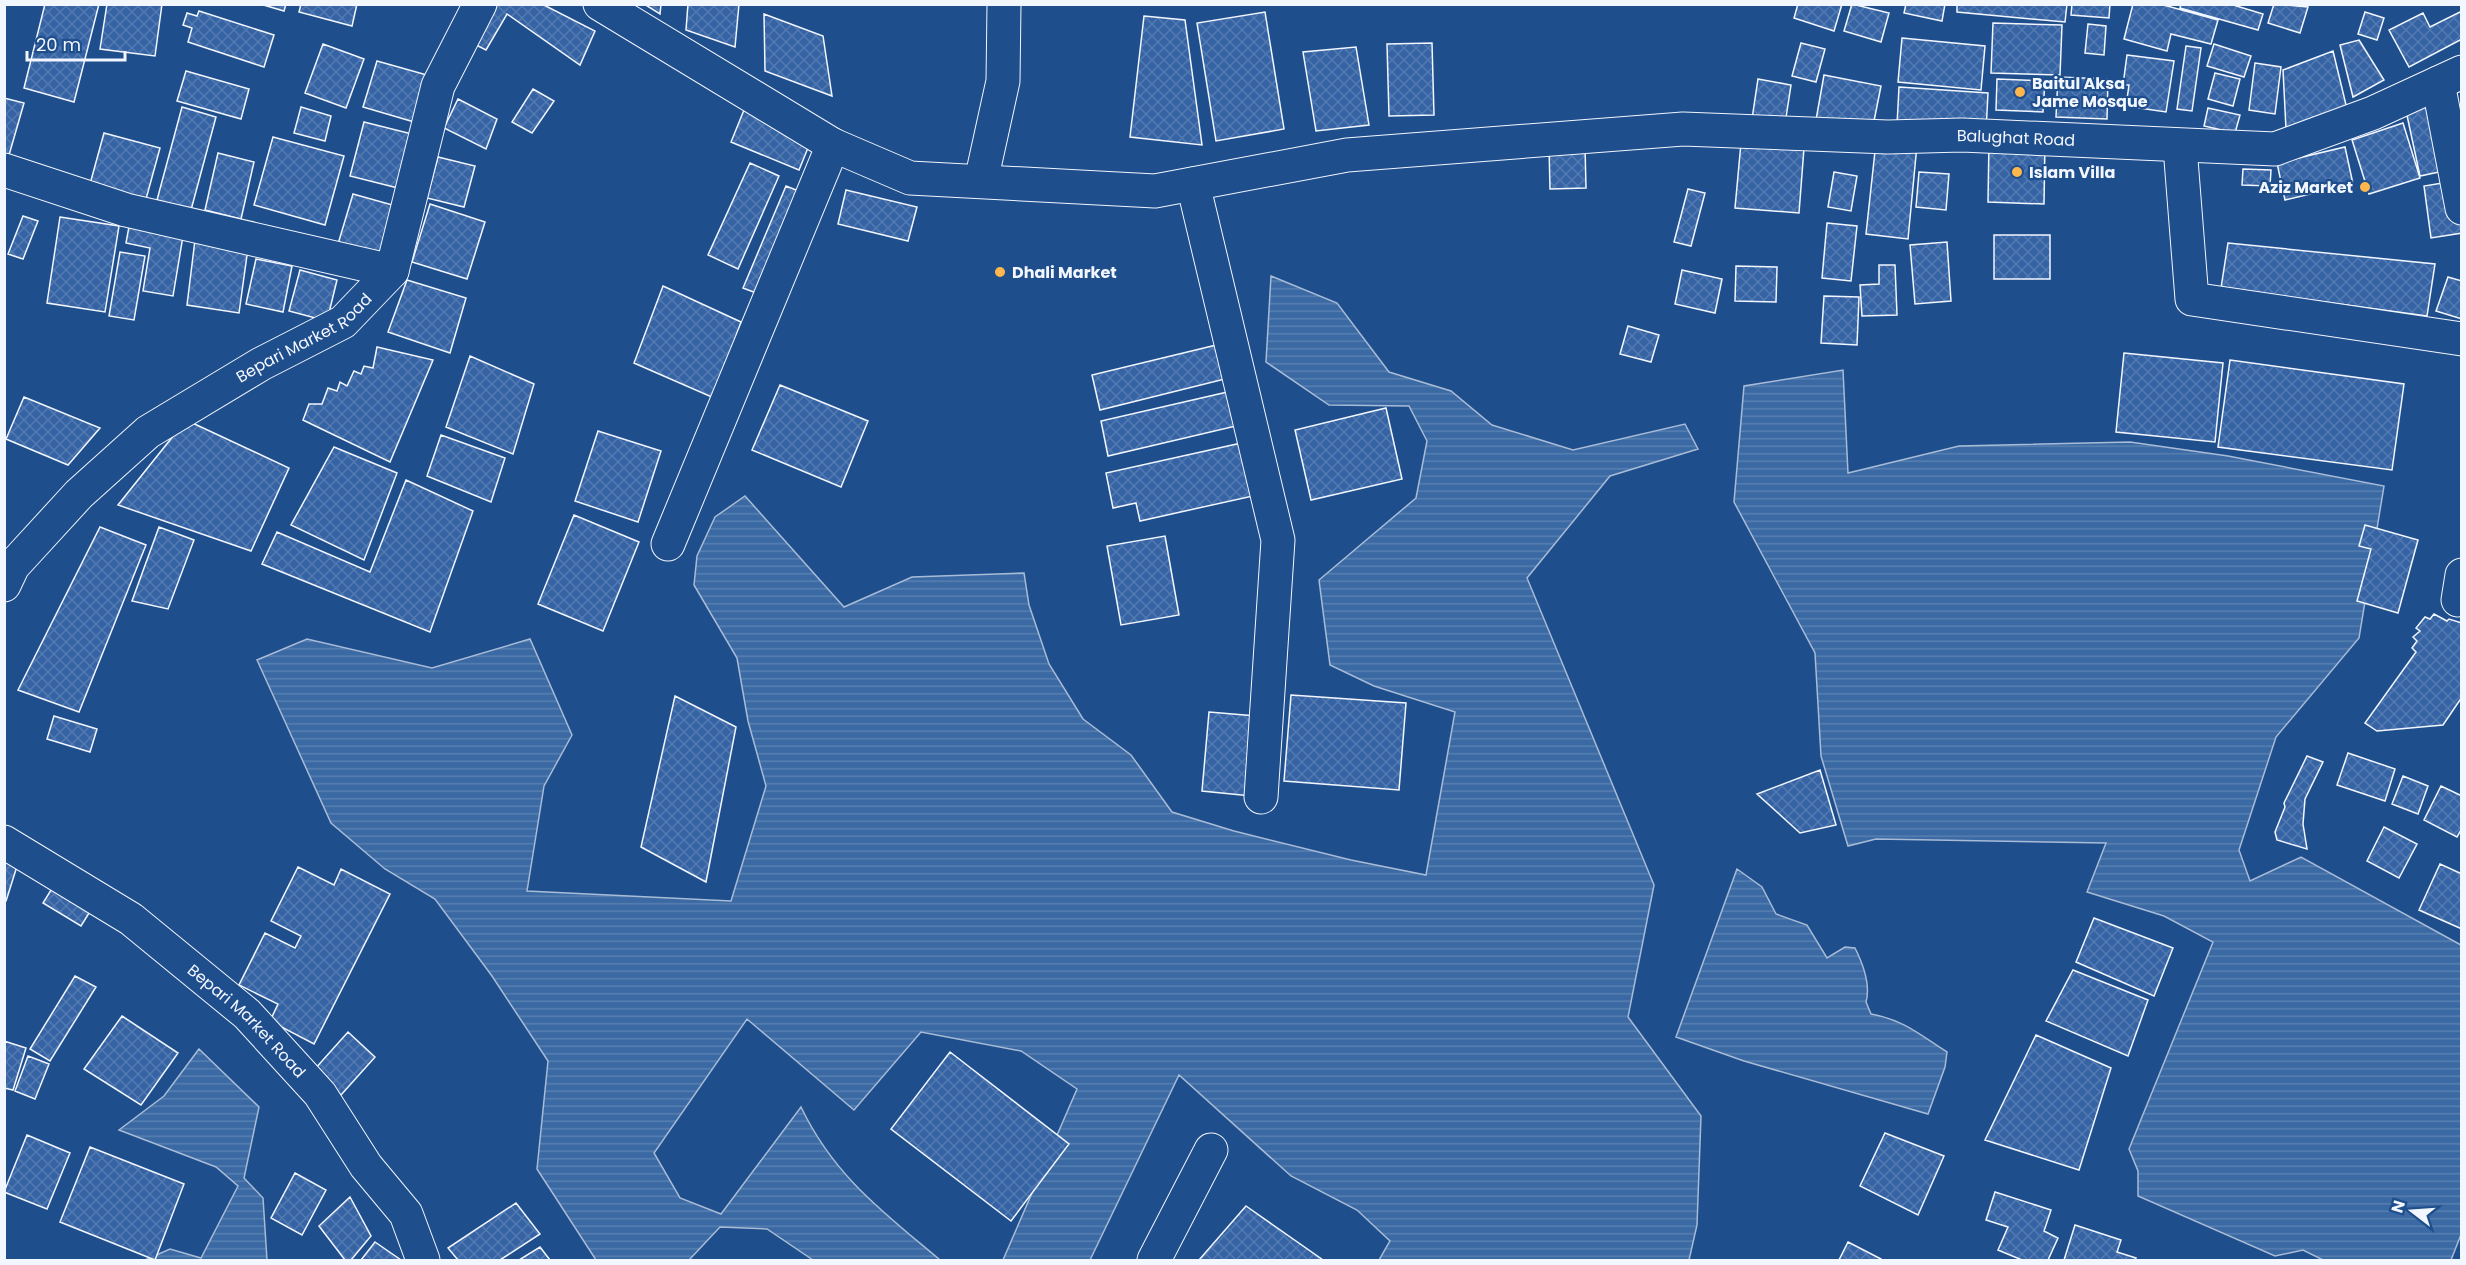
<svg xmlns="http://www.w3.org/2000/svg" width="2466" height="1265" viewBox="0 0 2466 1265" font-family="Poppins,sans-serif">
	<defs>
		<pattern id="water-rules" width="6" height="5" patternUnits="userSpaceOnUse" patternTransform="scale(1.5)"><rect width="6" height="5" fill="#3b69a3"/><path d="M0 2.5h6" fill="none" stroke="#587fb1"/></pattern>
		<pattern id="building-cross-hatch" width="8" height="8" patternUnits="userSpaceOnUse" patternTransform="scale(1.5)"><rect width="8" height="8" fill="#3563a3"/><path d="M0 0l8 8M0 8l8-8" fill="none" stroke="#537ab1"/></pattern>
	</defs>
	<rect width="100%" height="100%" fill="#1f4e8c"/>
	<path fill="url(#water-rules)" stroke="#a8bbd7" stroke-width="1.5" d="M 1271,276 L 1337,303 L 1389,372 L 1451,391 L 1492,425 L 1573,450 L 1685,424 L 1698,449 L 1610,476 L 1527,578 L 1654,885 L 1628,1017 L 1701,1116 L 1697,1225 L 1689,1260 L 1379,1260 L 1390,1241 L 1357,1210 L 1291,1176 L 1179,1075 L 1090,1260 L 1003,1260 L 1077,1089 L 1021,1051 L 921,1032 L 854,1110 L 747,1019 L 654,1153 L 680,1198 L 721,1214 L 801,1107 C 834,1176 883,1212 940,1260 L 813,1260 L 767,1229 L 720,1227 L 689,1260 L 596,1260 L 537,1169 L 548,1061 L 492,976 L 435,899 L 385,869 L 331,823 L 257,660 L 307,639 L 432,668 L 530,639 L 572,735 L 544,786 L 527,891 L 731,901 L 766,786 L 748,721 L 737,658 L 694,585 L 697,556 L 715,517 L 745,496 L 844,607 L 912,577 L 1024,573 L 1029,605 L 1049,664 L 1083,719 L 1131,755 L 1172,812 L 1234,831 L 1351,860 L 1426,875 L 1455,712 L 1374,686 L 1330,665 L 1319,580 L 1416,498 L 1427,441 L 1409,406 L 1329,405 L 1266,362 Z
		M 1843,370 L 1848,473 L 1959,446 L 2130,442 L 2228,456 L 2384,486 L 2359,638 L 2276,737 L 2239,850 L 2250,881 L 2301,857 L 2461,945 L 2462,1232 L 2451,1260 L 2323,1260 L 2303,1250 L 2275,1256 L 2138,1196 L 2138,1171 L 2129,1149 L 2213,942 L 2164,916 L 2087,892 L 2106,843 L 1876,839 L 1848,846 L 1821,756 L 1815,653 L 1734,502 L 1744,386 Z
		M 1737,869 L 1762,887 L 1776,914 L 1807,925 L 1827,958 L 1845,947 L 1855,948 C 1863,964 1871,984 1866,1002 L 1871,1014 C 1904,1020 1920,1035 1947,1052 L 1945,1067 L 1928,1114 L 1744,1061 L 1676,1037 Z
		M 199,1049 L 259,1107 L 244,1178 L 263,1198 L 267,1260 L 145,1260 L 170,1249 L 201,1258 L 238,1186 L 216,1167 L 119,1130 L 164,1096 Z"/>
	<path fill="url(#building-cross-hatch)" stroke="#f2f6ff" stroke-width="1.5" d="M 45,4 L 99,4 L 74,102 L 24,88 Z
		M 107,4 L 162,4 L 155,56 L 100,49 Z
		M 260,4 L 286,4 L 284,11 Z
		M 301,4 L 357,4 L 352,26 L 299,12 Z
		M 487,4 L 542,4 L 595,31 L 580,65 L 507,14 L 486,50 L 468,41 Z
		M 644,4 L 661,4 L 660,14 Z
		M 688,4 L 739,4 L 735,47 L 686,30 Z
		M 1798,4 L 1842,4 L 1834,31 L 1794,18 Z
		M 1852,4 L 1889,13 L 1881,42 L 1844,31 Z
		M 1906,4 L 1945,4 L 1942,21 L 1904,13 Z
		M 1957,4 L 2067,4 L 2065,22 L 1957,12 Z
		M 2072,4 L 2110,4 L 2109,18 L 2071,15 Z
		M 2133,4 L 2160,4 L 2218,20 L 2211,44 L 2171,34 L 2167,51 L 2124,39 Z
		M 2181,4 L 2230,4 L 2263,14 L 2258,30 L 2180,8 Z
		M 2274,4 L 2308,7 L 2300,33 L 2268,23 Z
		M 199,11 L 274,35 L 264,67 L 188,42 L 192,28 L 183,25 L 187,13 L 197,16 Z
		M 2462,11 L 2462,39 L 2409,67 L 2389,30 L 2423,13 L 2430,27 Z
		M 1265,12 L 1284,129 L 1216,141 L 1197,23 Z
		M 2365,12 L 2384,18 L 2377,40 L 2358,34 Z
		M 764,14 L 823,36 L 832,96 L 765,71 Z
		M 1144,16 L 1185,20 L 1202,145 L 1130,137 Z
		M 1993,23 L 2062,25 L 2060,75 L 1991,73 Z
		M 2088,24 L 2106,26 L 2104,55 L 2085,53 Z
		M 1902,38 L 1985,46 L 1981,90 L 1898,82 Z
		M 2359,40 L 2384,80 L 2353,97 L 2340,45 Z
		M 1432,43 L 1434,115 L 1389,116 L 1387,44 Z
		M 1801,43 L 1825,49 L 1816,82 L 1792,76 Z
		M 323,44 L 364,59 L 346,108 L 305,93 Z
		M 2214,44 L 2251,56 L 2244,77 L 2207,66 Z
		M 2186,46 L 2201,48 L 2192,111 L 2177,109 Z
		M 1356,47 L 1369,125 L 1316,131 L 1303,52 Z
		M 2333,51 L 2347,109 L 2286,129 L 2283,70 Z
		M 2127,55 L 2174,61 L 2166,112 L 2126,106 L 2129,85 L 2123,85 Z
		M 377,61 L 434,77 L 421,124 L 363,107 Z
		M 2255,63 L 2281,67 L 2275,114 L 2249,110 Z
		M 186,71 L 249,89 L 241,119 L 177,101 Z
		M 2215,73 L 2240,79 L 2233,106 L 2208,99 Z
		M 1824,75 L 1881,86 L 1872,131 L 1816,120 Z
		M 2058,77 L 2108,79 L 2107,119 L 2056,117 Z
		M 1758,79 L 1791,85 L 1785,124 L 1752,119 Z
		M 1997,79 L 2045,81 L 2043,112 L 1996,110 Z
		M 1899,87 L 1988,93 L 1986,131 L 1897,125 Z
		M 533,89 L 554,101 L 532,133 L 512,122 Z
		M 4,98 L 24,103 L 7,162 L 4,162 Z
		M 2443,98 L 2458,168 L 2420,176 L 2405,106 Z
		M 458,99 L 497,119 L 486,149 L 444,128 Z
		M 182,107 L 216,117 L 191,210 L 157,200 Z
		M 301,107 L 331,116 L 325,141 L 294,133 Z
		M 2208,108 L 2240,115 L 2235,133 L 2204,126 Z
		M 744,110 L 812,138 L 799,170 L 731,142 Z
		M 364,122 L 420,136 L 406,190 L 350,176 Z
		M 2403,123 L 2420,178 L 2369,194 L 2352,140 Z
		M 104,133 L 160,148 L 143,210 L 87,195 Z
		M 273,137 L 344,156 L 325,225 L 254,205 Z
		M 1989,141 L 2045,142 L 2044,204 L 1988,202 Z
		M 1876,142 L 1917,145 L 1908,239 L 1866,234 Z
		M 1741,143 L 1804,148 L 1799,213 L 1735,208 Z
		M 1549,146 L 1585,146 L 1586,188 L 1550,189 Z
		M 2345,147 L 2353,184 L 2285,200 L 2277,163 Z
		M 218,153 L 254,162 L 241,219 L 205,210 Z
		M 438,157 L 475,166 L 464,207 L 427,198 Z
		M 750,163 L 779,176 L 738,269 L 708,255 Z
		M 2243,169 L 2271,170 L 2270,186 L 2242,185 Z
		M 1834,172 L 1857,176 L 1851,211 L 1828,207 Z
		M 1919,172 L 1949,174 L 1946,210 L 1916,207 Z
		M 2461,180 L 2462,233 L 2431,238 L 2424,186 Z
		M 786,186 L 806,194 L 764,296 L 743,288 Z
		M 1688,189 L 1705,193 L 1691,246 L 1674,242 Z
		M 846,190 L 917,207 L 908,241 L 838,224 Z
		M 353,194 L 396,206 L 382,256 L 338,244 Z
		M 430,204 L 485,222 L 467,279 L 412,262 Z
		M 23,216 L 38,221 L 23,259 L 8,254 Z
		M 60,217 L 119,226 L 105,312 L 47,303 Z
		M 130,221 L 184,230 L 173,296 L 143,291 L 150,248 L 126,243 Z
		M 1827,223 L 1857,226 L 1851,281 L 1822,278 Z
		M 1994,235 L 2050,235 L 2050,279 L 1994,279 Z
		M 195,240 L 248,248 L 239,313 L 187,305 Z
		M 1947,242 L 1951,301 L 1915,304 L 1910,245 Z
		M 2228,243 L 2435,264 L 2427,316 L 2221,288 Z
		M 120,252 L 145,256 L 134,320 L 109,316 Z
		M 256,259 L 292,266 L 283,312 L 246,304 Z
		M 1879,265 L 1895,265 L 1897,315 L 1862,316 L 1860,285 L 1879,284 Z
		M 1736,266 L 1777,267 L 1776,302 L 1735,301 Z
		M 300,270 L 337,280 L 327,321 L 289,311 Z
		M 1682,270 L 1722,279 L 1715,313 L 1675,304 Z
		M 2448,277 L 2462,281 L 2462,319 L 2436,311 Z
		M 407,280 L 466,298 L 450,353 L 388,332 Z
		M 663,286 L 741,322 L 714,398 L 634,363 Z
		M 1824,296 L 1859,297 L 1857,345 L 1821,343 Z
		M 1628,326 L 1659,335 L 1651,362 L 1620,354 Z
		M 1233,341 L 1241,375 L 1100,410 L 1092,375 Z
		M 377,347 L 433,360 L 390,462 L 303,420 L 309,404 L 322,404 L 328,388 L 337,391 L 340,382 L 347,386 L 354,371 L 361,374 L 364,366 L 373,368 Z
		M 2124,353 L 2223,363 L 2215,442 L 2116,432 Z
		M 470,356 L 534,384 L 513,454 L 446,427 Z
		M 2230,360 L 2404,384 L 2392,470 L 2218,447 Z
		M 780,385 L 868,421 L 841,487 L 752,450 Z
		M 1245,388 L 1253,422 L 1108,456 L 1101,421 Z
		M 24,397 L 100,428 L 68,465 L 6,439 Z
		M 1386,408 L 1402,479 L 1311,500 L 1295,430 Z
		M 186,420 L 289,468 L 251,551 L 118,505 Z
		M 598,431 L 661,451 L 638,522 L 575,501 Z
		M 441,435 L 505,458 L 491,502 L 427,476 Z
		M 1264,438 L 1275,491 L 1140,521 L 1136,503 L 1113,508 L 1106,473 Z
		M 334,447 L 397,473 L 364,560 L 291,525 Z
		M 406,480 L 473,511 L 430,632 L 262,564 L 277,532 L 370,572 Z
		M 574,515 L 639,542 L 603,631 L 538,604 Z
		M 2365,525 L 2418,540 L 2398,613 L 2357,601 L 2371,549 L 2359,546 Z
		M 100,527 L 146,545 L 79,712 L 18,690 Z
		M 159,527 L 194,540 L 168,609 L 132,601 Z
		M 1165,536 L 1179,615 L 1121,625 L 1107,546 Z
		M 2434,614 L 2447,621 L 2449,619 L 2462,623 L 2462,697 L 2443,725 L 2377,731 L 2365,723 L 2416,652 L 2412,648 L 2417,641 L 2413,637 L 2420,631 L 2416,628 L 2425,617 L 2430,619 Z
		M 1291,695 L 1406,703 L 1399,790 L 1284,781 Z
		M 675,696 L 736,727 L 706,882 L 641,847 Z
		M 1209,712 L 1268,717 L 1261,797 L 1202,791 Z
		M 54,716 L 97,729 L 90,752 L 47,739 Z
		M 2348,753 L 2395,769 L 2385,801 L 2337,785 Z
		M 2307,756 L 2323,762 L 2305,799 L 2303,824 L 2307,849 L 2277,840 L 2275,832 L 2285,807 L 2284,803 Z
		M 1820,770 L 1836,825 L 1800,833 L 1757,794 Z
		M 2403,776 L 2428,786 L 2418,814 L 2392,804 Z
		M 2441,786 L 2462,796 L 2462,828 L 2457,837 L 2424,820 Z
		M 2384,827 L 2417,844 L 2399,878 L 2367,861 Z
		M 4,856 L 19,860 L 6,901 L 4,901 Z
		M 2440,864 L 2462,874 L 2462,929 L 2419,910 Z
		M 298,867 L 334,885 L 341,869 L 390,894 L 314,1044 L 270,1021 L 278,1004 L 239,985 L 265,933 L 295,948 L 301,936 L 271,921 Z
		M 56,882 L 94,905 L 81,926 L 43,903 Z
		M 2094,918 L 2173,948 L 2154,996 L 2076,962 Z
		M 2073,970 L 2148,1000 L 2128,1056 L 2046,1021 Z
		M 75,976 L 96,987 L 50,1061 L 30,1049 Z
		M 122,1016 L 178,1053 L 141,1105 L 84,1069 Z
		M 348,1032 L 375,1057 L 341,1095 L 314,1070 Z
		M 2036,1035 L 2111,1068 L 2079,1170 L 1985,1140 Z
		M 4,1041 L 26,1048 L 13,1090 L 4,1088 Z
		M 950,1052 L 1069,1144 L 1011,1221 L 891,1129 Z
		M 28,1056 L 49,1064 L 35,1099 L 15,1091 Z
		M 1885,1133 L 1944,1156 L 1918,1215 L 1860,1186 Z
		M 27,1135 L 70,1153 L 47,1209 L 4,1192 Z
		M 90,1147 L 184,1184 L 155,1260 L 60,1222 Z
		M 295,1173 L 326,1190 L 302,1235 L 271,1218 Z
		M 1995,1192 L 2051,1210 L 2044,1231 L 2058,1238 L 2048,1260 L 2022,1260 L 1998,1250 L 2008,1227 L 1986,1220 Z
		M 350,1197 L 371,1236 L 351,1260 L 345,1260 L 319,1226 Z
		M 516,1203 L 540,1234 L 500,1260 L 458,1260 L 448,1248 Z
		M 1246,1206 L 1323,1260 L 1199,1260 Z
		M 2075,1225 L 2121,1240 L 2117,1252 L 2136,1258 L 2135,1260 L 2064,1260 Z
		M 375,1242 L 401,1260 L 361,1260 Z
		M 1848,1242 L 1881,1259 L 1881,1260 L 1839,1260 Z
		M 540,1247 L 550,1260 L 519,1260 Z"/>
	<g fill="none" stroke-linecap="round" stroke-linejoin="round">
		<g stroke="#f2f6ff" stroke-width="35">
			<g id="minor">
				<path id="s1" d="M 600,4 L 833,145 L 910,178 L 1155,191 L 1347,155 L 1683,129 L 1888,137 L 1962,135 L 2275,149 L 2373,113 L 2462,72"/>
				<path d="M 2438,83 L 2462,208"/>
				<path d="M 2180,147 L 2192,299 L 2462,339"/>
				<path d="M 4,170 L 126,210 L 392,271"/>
				<path d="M 981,181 L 1003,81 L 1004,4"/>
				<path d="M 1193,184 L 1278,540 L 1261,797"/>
				<path d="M 668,544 L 833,145"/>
				<path id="s2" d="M 4,585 L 13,566 L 79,494 L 148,432 L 261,364 L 343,322 L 392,271 L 438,86 L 480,4"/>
				<path d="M 2458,600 L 2462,575"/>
				<path id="s3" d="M 4,842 L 131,919 L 247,1014 L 320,1094 L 366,1166 L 406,1214 L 423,1260"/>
				<path d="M 1154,1260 L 1211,1150"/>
			</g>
		</g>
		<use href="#minor" stroke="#1f4e8c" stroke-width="33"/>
	</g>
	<g fill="#ffb74d" stroke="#1f4e8c" stroke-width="2">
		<circle cx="2020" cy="92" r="6"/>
		<circle cx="2017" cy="172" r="6"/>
		<circle cx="2365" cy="187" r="6"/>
		<circle cx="1000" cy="272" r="6"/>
	</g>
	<g text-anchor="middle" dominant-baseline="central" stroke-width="4.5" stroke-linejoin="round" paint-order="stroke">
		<g font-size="16" font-weight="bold" fill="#f2f6ff" stroke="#1f4e8c" text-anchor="start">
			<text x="2032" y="83">Baitul Aksa<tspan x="2032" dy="18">Jame Mosque</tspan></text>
			<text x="2029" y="172">Islam Villa</text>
			<text x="2353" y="187" text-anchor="end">Aziz Market</text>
			<text x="1012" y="272">Dhali Market</text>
		</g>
		<g font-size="16" fill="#f2f6ff" stroke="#1f4e8c">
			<text stroke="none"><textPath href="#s1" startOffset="1467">Balughat Road</textPath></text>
			<text stroke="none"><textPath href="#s2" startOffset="394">Bepari Market Road</textPath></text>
			<text stroke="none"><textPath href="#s3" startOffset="303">Bepari Market Road</textPath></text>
		</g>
	</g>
	<rect width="2466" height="1265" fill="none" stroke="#f2f6ff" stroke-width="12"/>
	<g transform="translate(2412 1211) rotate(287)" stroke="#1f4e8c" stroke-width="4.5" paint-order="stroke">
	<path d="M0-4.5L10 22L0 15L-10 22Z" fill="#f2f6ff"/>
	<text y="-9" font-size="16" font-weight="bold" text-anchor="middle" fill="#f2f6ff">N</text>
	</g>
	<path d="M27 51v9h98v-9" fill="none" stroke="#f2f6ff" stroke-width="3"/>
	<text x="36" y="51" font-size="18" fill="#f2f6ff" stroke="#1f4e8c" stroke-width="4.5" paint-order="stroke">20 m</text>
</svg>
